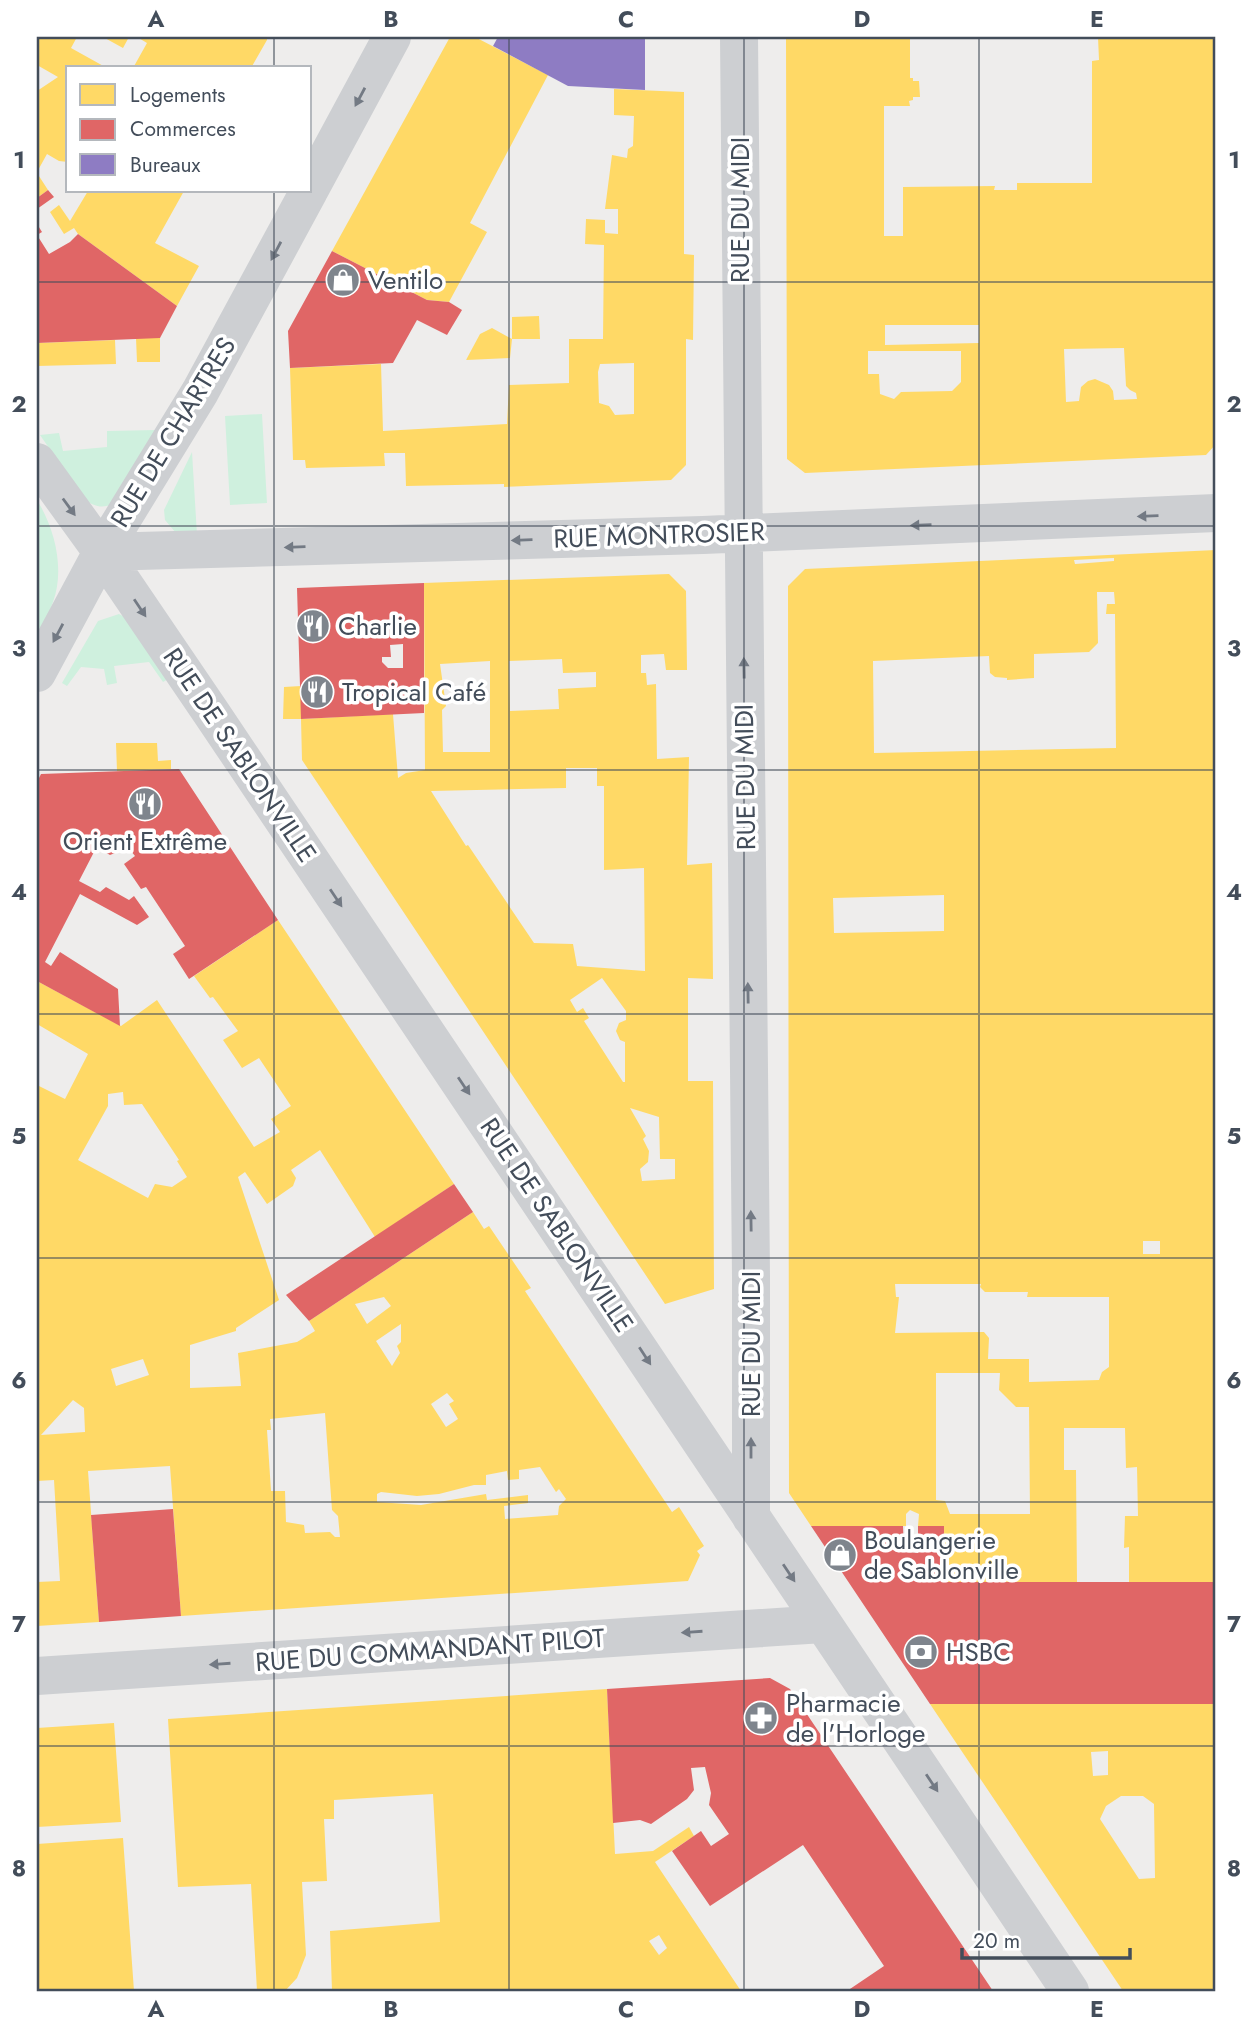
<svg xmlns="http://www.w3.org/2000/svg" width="1253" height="2028" viewBox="0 0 1253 2028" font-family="Jost,sans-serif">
	<rect width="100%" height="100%" fill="#eeedec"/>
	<path fill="#cff0de" d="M 262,414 L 267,503 L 230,505 L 225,416 Z
		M 156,430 L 115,503 C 102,509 96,507 85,500 L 40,435 L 59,433 L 63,451 L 107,447 L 107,431 Z
		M 192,452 L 197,535 L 176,533 L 165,520 L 164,510 Z
		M 37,500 C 55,529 65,569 53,602 C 49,614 42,626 37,638 Z
		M 119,614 L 132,621 L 170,678 L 163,682 L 149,662 L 114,666 L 117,683 L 107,685 L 104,669 L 81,667 L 67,686 L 62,683 L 98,621 Z"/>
	<path fill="#ffd966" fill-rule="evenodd" d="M 37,37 L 77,37 L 71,48 L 107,68 L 68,68 L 68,162 L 59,161 L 47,154 L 37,172 L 37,91 L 58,77 L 37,65 Z
		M 103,37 L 129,37 L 123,48 Z
		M 137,37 L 267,37 L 267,40 L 251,68 L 133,68 L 147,43 Z
		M 450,37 L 475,37 L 548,75 L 470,223 L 487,232 L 449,302 L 427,300 L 332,251 Z
		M 786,37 L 910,37 L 910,78 L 913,78 L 913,81 L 919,81 L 920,97 L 913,97 L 913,100 L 909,101 L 910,106 L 884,106 L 884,236 L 903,236 L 903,187 L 995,186 L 994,190 L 1017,190 L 1017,183 L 1092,183 L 1092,61 L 1099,60 L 1098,37 L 1216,37 L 1216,444 L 1206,455 L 805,473 L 787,459 ZM 885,325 L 979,325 L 979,343 L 885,345 ZM 1124,348 L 1126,386 L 1130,390 L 1136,393 L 1137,399 L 1114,400 L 1113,391 L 1109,385 L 1095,379 L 1088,381 L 1081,387 L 1079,401 L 1066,402 L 1064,349 ZM 868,351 L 961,351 L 961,382 L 952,391 L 901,392 L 894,399 L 880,394 L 879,374 L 868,374 Z
		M 614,89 L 684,92 L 684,254 L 694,255 L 693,340 L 686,339 L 686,465 L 671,480 L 504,487 L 504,484 L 406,486 L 405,453 L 384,453 L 385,466 L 306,468 L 305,460 L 293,460 L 290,368 L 381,364 L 383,431 L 507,424 L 509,385 L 569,383 L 569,339 L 603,339 L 604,245 L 585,244 L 586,219 L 605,220 L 605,233 L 618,234 L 618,209 L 605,209 L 612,155 L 627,158 L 628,149 L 633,146 L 634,116 L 614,115 ZM 634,363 L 634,414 L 615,415 L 609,406 L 599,403 L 598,372 L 600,364 Z
		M 37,173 L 48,190 L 37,198 Z
		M 88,191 L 184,191 L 155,243 L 199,266 L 177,306 L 78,234 L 74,228 L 64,234 L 50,212 L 59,205 L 70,221 Z
		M 539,316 L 540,339 L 512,339 L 510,358 L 466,360 L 480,334 L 492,328 L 512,339 L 512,317 Z
		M 136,338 L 160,338 L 160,362 L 137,362 Z
		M 115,340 L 116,364 L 37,366 L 37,343 Z
		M 1216,550 L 1216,1582 L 1129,1582 L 1129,1547 L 1124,1548 L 1125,1516 L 1138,1516 L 1137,1467 L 1126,1468 L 1125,1428 L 1064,1428 L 1064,1470 L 1076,1470 L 1077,1582 L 944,1582 L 944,1526 L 918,1526 L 919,1514 L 910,1510 L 906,1514 L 906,1526 L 811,1526 L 789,1493 L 788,586 L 805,569 ZM 1114,558 L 1114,561 L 1075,564 L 1074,560 ZM 1097,592 L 1114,592 L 1115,604 L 1107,604 L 1106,614 L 1115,614 L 1116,748 L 874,753 L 873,661 L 989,656 L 990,673 L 995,677 L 1007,678 L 1007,680 L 1034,678 L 1034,654 L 1089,652 L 1098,643 ZM 944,895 L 944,931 L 834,933 L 833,898 ZM 1143,1241 L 1160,1241 L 1160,1254 L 1143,1254 ZM 895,1284 L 981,1284 L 980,1287 L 985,1292 L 1028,1292 L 1027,1297 L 1109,1297 L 1109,1367 L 1102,1372 L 1099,1380 L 1029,1382 L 1029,1359 L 988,1359 L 989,1338 L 984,1332 L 895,1333 L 899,1297 L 896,1297 ZM 936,1373 L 1000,1373 L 999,1390 L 1016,1407 L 1029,1407 L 1030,1514 L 950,1514 L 945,1501 L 936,1500 Z
		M 669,574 L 686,591 L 687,670 L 666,670 L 664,654 L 641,655 L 641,673 L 646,673 L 647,685 L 656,684 L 657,759 L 689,757 L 687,865 L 712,863 L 713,979 L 688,978 L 688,1081 L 713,1081 L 714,1289 L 665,1304 L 302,760 L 301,719 L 393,714 L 398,778 L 406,773 L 425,770 L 424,583 ZM 562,659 L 563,673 L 596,672 L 596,687 L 558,689 L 559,709 L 510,711 L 509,661 ZM 490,661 L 490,752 L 443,752 L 442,710 L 446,706 L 440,664 ZM 566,768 L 597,768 L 597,786 L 604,786 L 604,870 L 644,868 L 645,971 L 577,966 L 573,944 L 534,943 L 468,845 L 466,846 L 431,791 L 566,788 ZM 602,978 L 626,1011 L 626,1020 L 619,1023 L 616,1031 L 620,1040 L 625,1042 L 625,1082 L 623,1082 L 584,1021 L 589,1018 L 583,1008 L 577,1012 L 570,1000 ZM 630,1108 L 659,1117 L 660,1159 L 675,1159 L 675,1179 L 642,1181 L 640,1169 L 648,1162 L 649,1151 L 643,1139 L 646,1136 Z
		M 301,686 L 301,719 L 283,719 L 284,687 Z
		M 116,743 L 157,743 L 158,761 L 171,760 L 171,769 L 117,771 Z
		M 278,920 L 454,1184 L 375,1237 L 320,1150 L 291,1170 L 296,1178 L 293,1186 L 267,1204 L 245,1172 L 238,1177 L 279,1300 L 236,1328 L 236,1331 L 190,1345 L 190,1388 L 241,1386 L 238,1353 L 297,1342 L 315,1331 L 309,1321 L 473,1212 L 484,1229 L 489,1226 L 531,1288 L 525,1291 L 672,1512 L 679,1507 L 704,1546 L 697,1551 L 700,1555 L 688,1581 L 181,1616 L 170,1466 L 88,1471 L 99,1622 L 37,1626 L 37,1582 L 60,1581 L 54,1480 L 37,1481 L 37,1085 L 65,1099 L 88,1054 L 37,1024 L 37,981 L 121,1026 L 157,1000 L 254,1147 L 280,1132 L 271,1119 L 291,1106 L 259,1058 L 242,1068 L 223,1040 L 238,1031 L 213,997 L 210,998 L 194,976 ZM 123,1092 L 124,1105 L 142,1104 L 179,1160 L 177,1161 L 187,1177 L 172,1187 L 155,1184 L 148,1198 L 78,1160 L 108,1106 L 108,1094 ZM 384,1297 L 391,1306 L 367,1324 L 355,1304 ZM 401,1324 L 401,1342 L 397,1346 L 400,1353 L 392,1366 L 376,1341 ZM 143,1359 L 149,1375 L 116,1386 L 111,1369 ZM 447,1393 L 454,1401 L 449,1404 L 458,1419 L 446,1427 L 431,1404 ZM 73,1400 L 84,1408 L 85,1432 L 41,1435 ZM 325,1413 L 332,1510 L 338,1516 L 340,1537 L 335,1537 L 330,1532 L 305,1533 L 304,1525 L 286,1522 L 285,1491 L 271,1491 L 267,1430 L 271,1430 L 270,1419 ZM 540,1467 L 556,1492 L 559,1489 L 566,1499 L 559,1506 L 558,1515 L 505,1519 L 504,1506 L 528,1503 L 528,1495 L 487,1500 L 486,1494 L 421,1505 L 377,1502 L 377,1494 L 381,1492 L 417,1496 L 439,1494 L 474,1485 L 486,1485 L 486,1475 L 507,1471 L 508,1480 L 519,1479 L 519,1470 Z
		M 607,1689 L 615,1854 L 653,1851 L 689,1827 L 694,1836 L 655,1862 L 741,1991 L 332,1991 L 330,1931 L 440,1922 L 433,1794 L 334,1800 L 334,1819 L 324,1819 L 327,1881 L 302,1882 L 306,1955 L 297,1978 L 285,1991 L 257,1991 L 251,1884 L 178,1887 L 168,1719 ZM 659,1935 L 667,1948 L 659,1955 L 649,1941 Z
		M 930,1704 L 1216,1704 L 1216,1991 L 1123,1991 ZM 1108,1751 L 1108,1775 L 1093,1776 L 1091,1752 ZM 1121,1796 L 1143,1796 L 1154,1804 L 1155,1878 L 1139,1879 L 1100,1819 L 1106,1806 Z
		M 114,1723 L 121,1822 L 37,1827 L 37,1728 Z
		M 123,1838 L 134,1991 L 37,1991 L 37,1844 Z"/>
	<path fill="#e06666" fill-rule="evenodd" d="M 48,190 L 54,197 L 37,209 L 37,198 Z
		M 37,224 L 42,232 L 37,235 L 49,254 L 70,242 L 78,234 L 177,306 L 160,338 L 37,343 Z
		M 332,251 L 427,300 L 449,302 L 462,310 L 447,335 L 417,320 L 393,363 L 290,368 L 288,331 Z
		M 424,583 L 424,713 L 301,719 L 297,588 ZM 403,644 L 403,668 L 388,668 L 382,662 L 382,657 L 391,657 L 390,645 Z
		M 179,769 L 278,920 L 189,979 L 173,954 L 185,946 L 146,887 L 141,889 L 124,864 L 135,856 L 131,851 L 120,851 L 110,855 L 103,851 L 94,852 L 79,881 L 100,892 L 106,887 L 129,900 L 134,896 L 149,917 L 137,925 L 80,894 L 45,962 L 51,966 L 60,952 L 118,989 L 120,1026 L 37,981 L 37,782 L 41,774 Z
		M 454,1184 L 473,1212 L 309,1321 L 286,1295 Z
		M 173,1509 L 181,1616 L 99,1622 L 91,1515 Z
		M 811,1526 L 903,1526 L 904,1552 L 918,1553 L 918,1526 L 944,1526 L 944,1582 L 1216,1582 L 1216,1704 L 930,1704 Z
		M 770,1678 L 790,1689 L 993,1991 L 847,1991 L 884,1966 L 803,1845 L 710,1906 L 672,1851 L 701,1831 L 711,1846 L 729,1834 L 709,1805 L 711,1793 L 705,1767 L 691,1768 L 694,1790 L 687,1799 L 651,1824 L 640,1820 L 613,1823 L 607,1689 Z"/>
	<path fill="#8e7cc3" d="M 498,37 L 645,37 L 645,90 L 568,86 L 493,46 Z"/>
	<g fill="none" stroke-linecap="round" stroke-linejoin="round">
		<path stroke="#cdcfd2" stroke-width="38" d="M 739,37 L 751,1277 L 751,1517
			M 310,189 L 392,37
			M 37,462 L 102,552 L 212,714 L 1070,1991
			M 102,552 L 703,535 L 1216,513
			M 37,673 L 102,552 L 200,392 L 309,191
			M 37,1676 L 823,1624"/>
	</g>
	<defs><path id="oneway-solid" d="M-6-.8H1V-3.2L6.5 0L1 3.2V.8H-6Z" transform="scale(1.75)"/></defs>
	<g fill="#737a84">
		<use href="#oneway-solid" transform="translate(360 97) rotate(118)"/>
		<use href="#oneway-solid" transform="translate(276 251) rotate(118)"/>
		<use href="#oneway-solid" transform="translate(69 507) rotate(54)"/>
		<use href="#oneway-solid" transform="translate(1148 516) rotate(178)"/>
		<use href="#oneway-solid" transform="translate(921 525) rotate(178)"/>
		<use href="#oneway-solid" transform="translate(522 540) rotate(178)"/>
		<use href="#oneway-solid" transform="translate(295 547) rotate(178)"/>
		<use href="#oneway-solid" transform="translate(140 608) rotate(56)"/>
		<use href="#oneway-solid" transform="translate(58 633) rotate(118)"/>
		<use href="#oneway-solid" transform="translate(744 668) rotate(-91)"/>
		<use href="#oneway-solid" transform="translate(336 898) rotate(56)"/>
		<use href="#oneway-solid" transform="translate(748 993) rotate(-91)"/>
		<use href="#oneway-solid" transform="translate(464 1086) rotate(56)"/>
		<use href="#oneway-solid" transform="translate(751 1221) rotate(-91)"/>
		<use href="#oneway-solid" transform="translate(645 1356) rotate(57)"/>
		<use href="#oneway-solid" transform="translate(751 1448) rotate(-90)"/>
		<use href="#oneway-solid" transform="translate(789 1573) rotate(56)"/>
		<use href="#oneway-solid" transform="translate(692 1632) rotate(176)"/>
		<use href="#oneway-solid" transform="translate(220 1664) rotate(176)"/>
		<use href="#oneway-solid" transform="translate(932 1783) rotate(56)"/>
	</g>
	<path fill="none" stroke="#434d5a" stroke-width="2" stroke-opacity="0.55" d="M 274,37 L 274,68M 509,37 L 509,1991M 744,37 L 744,1991M 979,37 L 979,1991M 274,191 L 274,1991M 37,282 L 1216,282M 37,526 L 1216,526M 37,770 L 1216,770M 37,1014 L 1216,1014M 37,1258 L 1216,1258M 37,1502 L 1216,1502M 37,1746 L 1216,1746"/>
	<defs>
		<g id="shop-disc" transform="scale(1.75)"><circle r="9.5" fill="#7f858d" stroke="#fff"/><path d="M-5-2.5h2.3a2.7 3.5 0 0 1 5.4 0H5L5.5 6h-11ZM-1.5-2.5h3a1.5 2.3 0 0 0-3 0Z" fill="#fff"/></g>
		<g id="restaurant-disc" transform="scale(1.75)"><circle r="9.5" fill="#7f858d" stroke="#fff"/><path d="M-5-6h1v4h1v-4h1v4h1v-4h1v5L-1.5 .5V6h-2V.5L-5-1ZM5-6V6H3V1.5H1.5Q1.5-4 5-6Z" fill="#fff"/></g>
		<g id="bank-disc" transform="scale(1.75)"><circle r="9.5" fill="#7f858d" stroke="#fff"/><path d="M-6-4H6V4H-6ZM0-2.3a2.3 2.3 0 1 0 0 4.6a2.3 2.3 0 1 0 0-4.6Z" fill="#fff"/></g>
		<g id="pharmacy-disc" transform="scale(1.75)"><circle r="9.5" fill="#7f858d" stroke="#fff"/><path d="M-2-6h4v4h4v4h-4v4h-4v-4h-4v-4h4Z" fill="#fff"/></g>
	</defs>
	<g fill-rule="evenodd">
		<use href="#shop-disc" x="343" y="280"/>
		<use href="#restaurant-disc" x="313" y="626"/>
		<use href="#restaurant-disc" x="317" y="692"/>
		<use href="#restaurant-disc" x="145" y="804"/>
		<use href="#shop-disc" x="840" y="1555"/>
		<use href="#bank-disc" x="921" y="1652"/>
		<use href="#pharmacy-disc" x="761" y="1718"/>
	</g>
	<g text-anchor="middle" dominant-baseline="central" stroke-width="7" stroke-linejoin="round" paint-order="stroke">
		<g font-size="26" fill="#434d5a" stroke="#fff">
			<text transform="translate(740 210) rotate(-90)">RUE DU MIDI</text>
			<text transform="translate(173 432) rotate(-59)">RUE DE CHARTRES</text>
			<text transform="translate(659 535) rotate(-2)">RUE MONTROSIER</text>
			<text transform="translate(240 755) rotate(56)">RUE DE SABLONVILLE</text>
			<text transform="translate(745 777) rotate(-91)">RUE DU MIDI</text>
			<text transform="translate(557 1225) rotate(56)">RUE DE SABLONVILLE</text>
			<text transform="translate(751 1344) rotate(-90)">RUE DU MIDI</text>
			<text transform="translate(430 1650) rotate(-4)">RUE DU COMMANDANT PILOT</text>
		</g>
		<g font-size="26" fill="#434d5a" stroke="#fff" text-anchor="start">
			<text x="368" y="280">Ventilo</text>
			<text x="338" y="626">Charlie</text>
			<text x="342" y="692">Tropical Café</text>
			<text x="145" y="841" text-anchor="middle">Orient Extrême</text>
			<text x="864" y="1540">Boulangerie<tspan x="864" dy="30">de Sablonville</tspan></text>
			<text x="946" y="1652">HSBC</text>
			<text x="786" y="1703">Pharmacie<tspan x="786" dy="30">de l'Horloge</tspan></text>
		</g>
	</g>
	<rect width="1253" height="2028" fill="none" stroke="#ffffff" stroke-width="77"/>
	<rect x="66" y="66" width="245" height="126" fill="#ffffff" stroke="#b4b8bd" stroke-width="2"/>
	<rect x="80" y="84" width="35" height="21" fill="#ffd966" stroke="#b4b8bd" stroke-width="2"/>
	<text x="130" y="102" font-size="21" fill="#434d5a">Logements</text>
	<rect x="80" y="119" width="35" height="21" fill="#e06666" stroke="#b4b8bd" stroke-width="2"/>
	<text x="130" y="136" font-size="21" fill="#434d5a">Commerces</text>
	<rect x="80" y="154" width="35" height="21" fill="#8e7cc3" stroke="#b4b8bd" stroke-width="2"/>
	<text x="130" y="172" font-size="21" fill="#434d5a">Bureaux</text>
	<path d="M962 1948v10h168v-10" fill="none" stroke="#434d5a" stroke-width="3.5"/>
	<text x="973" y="1948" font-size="21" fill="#434d5a" stroke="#ffffff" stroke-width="5" paint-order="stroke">20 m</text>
	<rect x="38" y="38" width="1176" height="1952" fill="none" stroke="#434d5a" stroke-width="2.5"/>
	<g font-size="23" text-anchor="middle" font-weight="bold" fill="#434d5a">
		<text x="156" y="27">A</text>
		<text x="391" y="27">B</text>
		<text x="626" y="27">C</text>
		<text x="862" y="27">D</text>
		<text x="1097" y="27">E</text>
		<text x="19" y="168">1</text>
		<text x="1234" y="168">1</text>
		<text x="19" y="412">2</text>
		<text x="1234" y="412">2</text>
		<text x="19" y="656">3</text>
		<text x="1234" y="656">3</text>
		<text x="19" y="900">4</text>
		<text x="1234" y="900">4</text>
		<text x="19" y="1144">5</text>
		<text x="1234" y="1144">5</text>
		<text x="19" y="1388">6</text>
		<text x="1234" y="1388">6</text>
		<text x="19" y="1632">7</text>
		<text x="1234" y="1632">7</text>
		<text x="19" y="1876">8</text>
		<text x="1234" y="1876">8</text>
		<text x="156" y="2017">A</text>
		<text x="391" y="2017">B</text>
		<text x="626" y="2017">C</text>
		<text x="862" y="2017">D</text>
		<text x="1097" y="2017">E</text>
	</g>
</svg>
